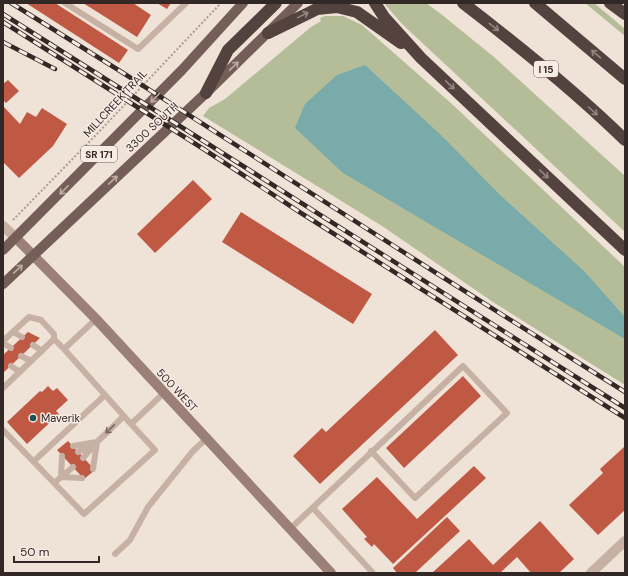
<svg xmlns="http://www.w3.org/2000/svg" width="628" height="576" viewBox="0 0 628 576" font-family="'DM Sans',sans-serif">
	<rect width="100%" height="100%" fill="#efe2d7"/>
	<path fill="#b4bd98" d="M 384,3 L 426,3 L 441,14 L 494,57 L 625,176 L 625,232 L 402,24 Z
		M 585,3 L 594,3 L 625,29 L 625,36 Z
		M 325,16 L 343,16 L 362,25 L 452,104 L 625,267 L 625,385 L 493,302 L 382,226 L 203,116 L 209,108 L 225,99 L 311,27 L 321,21 L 320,18 Z"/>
	<path fill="#78aba9" d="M 365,65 L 443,137 L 499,194 L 584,271 L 625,317 L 625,339 L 343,173 L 295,128 L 305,104 L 337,75 Z"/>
	<path fill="#c05944" d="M 26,3 L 55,3 L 128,50 L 119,63 Z
		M 83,3 L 133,3 L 151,15 L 137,37 Z
		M 157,3 L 171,3 L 167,9 Z
		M 8,80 L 19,91 L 6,103 L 3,100 L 3,84 Z
		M 3,106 L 20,124 L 27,112 L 36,117 L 42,108 L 67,124 L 53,146 L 19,178 L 3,162 Z
		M 193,180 L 212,199 L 155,253 L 137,234 Z
		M 241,212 L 372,294 L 353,324 L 222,242 Z
		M 435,330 L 458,355 L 320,484 L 293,456 L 322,428 L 326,432 Z
		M 28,332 L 40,338 L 3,373 L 3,355 Z
		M 463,376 L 481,396 L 404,468 L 386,448 Z
		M 48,386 L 53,391 L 57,388 L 68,400 L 56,411 L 59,414 L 27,444 L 7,422 L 40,391 L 42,392 Z
		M 68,441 L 95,470 L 84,479 L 57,450 Z
		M 624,447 L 625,448 L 625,510 L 598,535 L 569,505 L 603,473 L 600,469 Z
		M 474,466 L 486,478 L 393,564 L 374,544 L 372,547 L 364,539 L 367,537 L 342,509 L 377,477 L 417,519 Z
		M 447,517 L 460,531 L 415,573 L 397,573 L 393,568 Z
		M 540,521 L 574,559 L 559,573 L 531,573 L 517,557 L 500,573 L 432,573 L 469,539 L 493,565 Z"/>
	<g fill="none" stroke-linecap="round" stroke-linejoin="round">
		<path stroke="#b29b8e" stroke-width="2" stroke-dasharray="2 2" stroke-linecap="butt" d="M 13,220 L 95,136 L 221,3"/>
		<path stroke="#c6b1a4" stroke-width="6" d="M 65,3 L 138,49 L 186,3
			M 13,332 L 22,337
			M 3,341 L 29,317 L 41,320 L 54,334 L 54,339
			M 3,343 L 11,348
			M 33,345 L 42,351
			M 64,349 L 131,424 L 164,393
			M 21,356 L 31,361
			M 11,366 L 20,372
			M 3,388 L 54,339 L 64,349 L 96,319
			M 3,430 L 84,514 L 155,450 L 131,424
			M 73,446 L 97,442
			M 78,452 L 90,446
			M 83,458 L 97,442 L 124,416
			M 34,461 L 105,395
			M 93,469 L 97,442
			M 61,477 L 82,478
			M 61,477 L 62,456
			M 54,483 L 73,467
			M 313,508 L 373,573
			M 290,529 L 463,366 L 507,413 L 415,498 L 371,451
			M 115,554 L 130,540 L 148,507 L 193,451 L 206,439"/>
		<path stroke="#c6b1a4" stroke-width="10" d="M 3,226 L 16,238
			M 591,573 L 625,541"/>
		<path stroke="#9a8076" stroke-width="10" d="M 16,238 L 96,319 L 331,573"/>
		<path stroke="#745e57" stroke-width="10" d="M 3,250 L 182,70 L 243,3
			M 3,284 L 206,93 L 298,3"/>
		<path stroke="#53423d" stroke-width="12" d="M 375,3 L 384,17 L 421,58 L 625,250
			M 463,3 C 519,46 574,90 625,140
			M 535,3 L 625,79
			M 610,3 L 625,14
			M 268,33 L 317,9 L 337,7 L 357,12 L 401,43
			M 206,93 L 228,50 L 276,3"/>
		<g stroke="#322825" stroke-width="4.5">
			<path id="rail" d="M 11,3 L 120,71 L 444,278 L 625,392
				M 3,14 L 625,408
				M 3,22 L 205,150 L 301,213 L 625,418
				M 3,42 L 55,69"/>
		</g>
		<use href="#rail" stroke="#f7ece3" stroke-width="3" stroke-dasharray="9" stroke-linecap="butt"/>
	</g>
	<defs><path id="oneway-shaft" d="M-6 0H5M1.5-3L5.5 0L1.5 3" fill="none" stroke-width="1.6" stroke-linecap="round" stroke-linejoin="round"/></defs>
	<g stroke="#95867f">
		<use href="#oneway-shaft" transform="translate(303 15) rotate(-26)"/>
		<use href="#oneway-shaft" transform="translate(494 27) rotate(38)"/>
		<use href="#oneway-shaft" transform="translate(596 54) rotate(-140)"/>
		<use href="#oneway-shaft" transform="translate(450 85) rotate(43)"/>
		<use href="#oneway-shaft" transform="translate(593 111) rotate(42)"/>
		<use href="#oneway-shaft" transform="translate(544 174) rotate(43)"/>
	</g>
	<g stroke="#bcaca4">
		<use href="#oneway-shaft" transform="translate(234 66) rotate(-44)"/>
		<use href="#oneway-shaft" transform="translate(155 98) rotate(135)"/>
		<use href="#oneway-shaft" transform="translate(113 180) rotate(-43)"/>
		<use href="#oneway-shaft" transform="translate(64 190) rotate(135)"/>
		<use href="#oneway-shaft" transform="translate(18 269) rotate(-43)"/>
	</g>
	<use stroke="#75665e" href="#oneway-shaft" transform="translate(110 429) rotate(136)"/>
	<circle fill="#1d5151" stroke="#f7ece3" stroke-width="1.5" cx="33" cy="418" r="4"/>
	<g text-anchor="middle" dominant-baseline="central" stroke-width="3" stroke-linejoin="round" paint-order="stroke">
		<g fill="#f7ece3" stroke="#6d635e" stroke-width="1">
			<rect x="534" y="61" width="24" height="16" rx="3"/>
			<rect x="81" y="146" width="36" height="16" rx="3"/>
		</g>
		<g font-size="10" font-weight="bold" fill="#322825">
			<text x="546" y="69">I 15</text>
			<text x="99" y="154">SR 171</text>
		</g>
		<g font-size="11" fill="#322825" stroke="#f7ece3">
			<text transform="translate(115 103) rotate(-47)">MILLCREEK TRAIL</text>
			<text transform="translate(152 127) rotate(-43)">3300 SOUTH</text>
			<text transform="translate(177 390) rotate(47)">500 WEST</text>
		</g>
		<g font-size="11" fill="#322825" stroke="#f7ece3" text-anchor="start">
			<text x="41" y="418">Maverik</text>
		</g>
	</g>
	<rect width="628" height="576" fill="none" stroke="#322825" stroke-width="8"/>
	<path d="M14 556v6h85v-6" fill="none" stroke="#322825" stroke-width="2"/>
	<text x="20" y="556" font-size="12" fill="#322825" stroke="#f7ece3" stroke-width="3" paint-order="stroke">50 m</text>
</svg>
